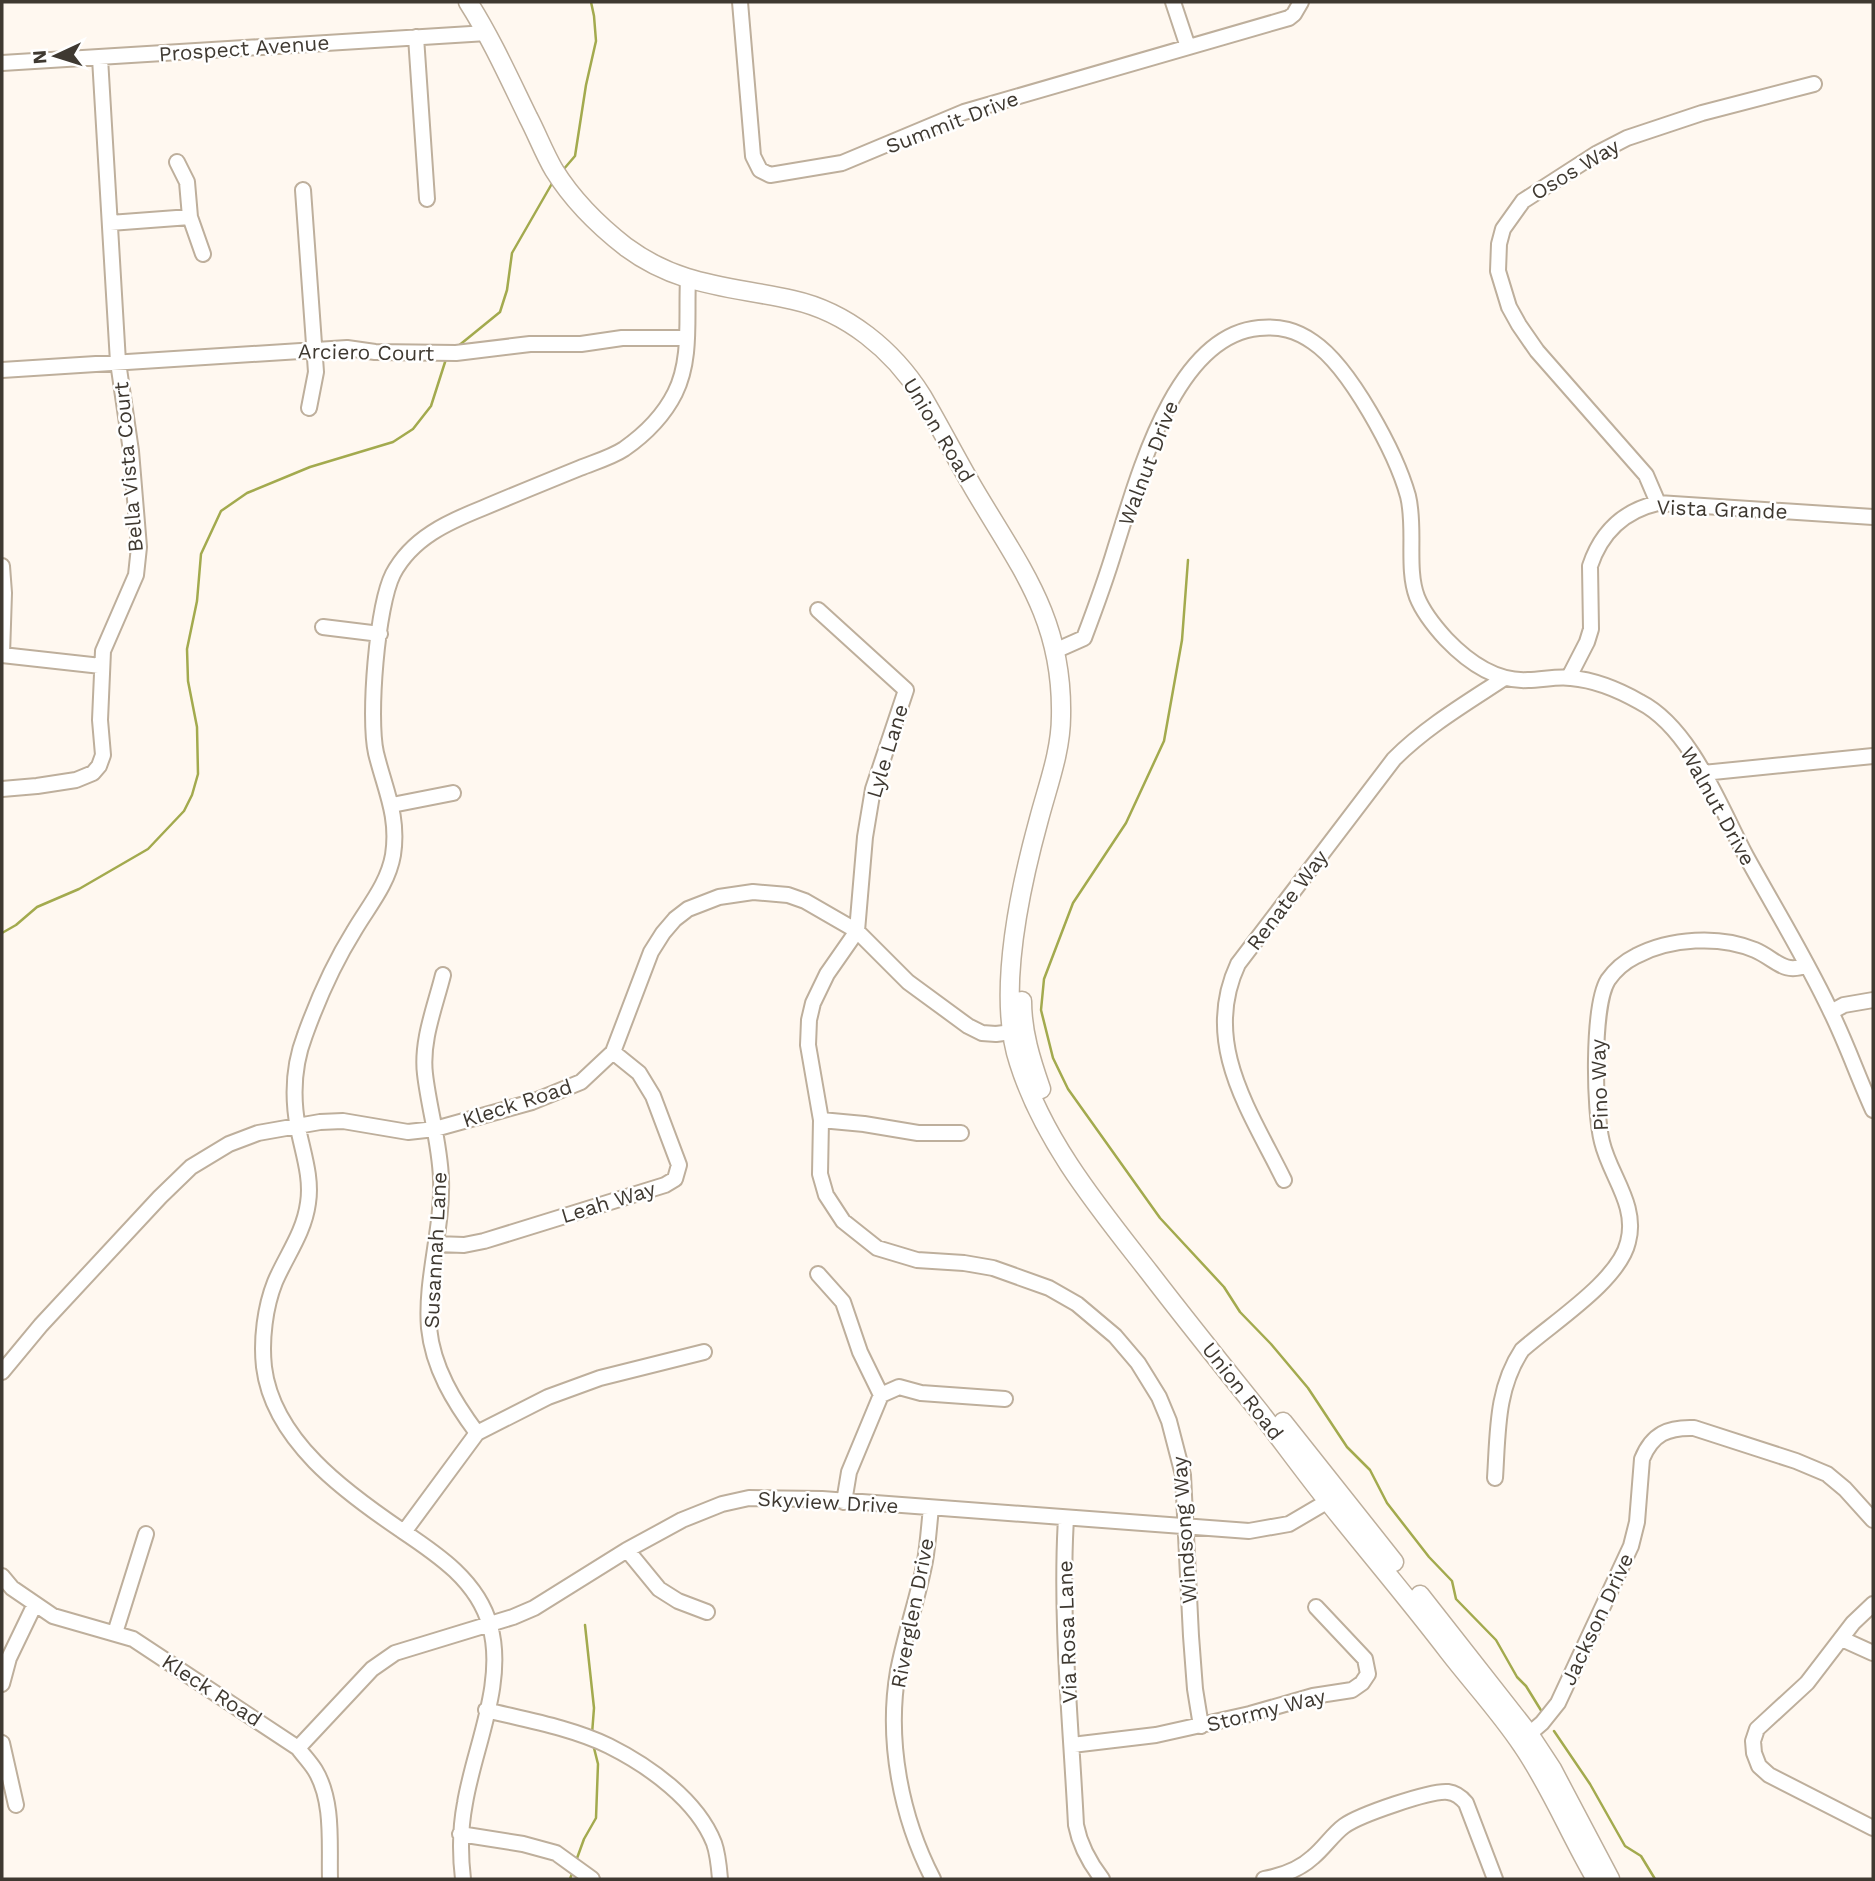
<svg xmlns="http://www.w3.org/2000/svg" width="1875" height="1881" viewBox="0 0 1875 1881" font-family="'Work Sans',sans-serif">
	<rect width="100%" height="100%" fill="#fff8f0"/>
	<g fill="none" stroke-linecap="round" stroke-linejoin="round">
		<path stroke="#a3aa4e" stroke-width="2.5" d="M 563,170 L 575,156 L 586,85 L 596,41 L 594,16 L 591,2
			M 457,347 L 500,312 L 507,290 L 512,253 L 554,180
			M 1188,560 L 1182,640 L 1164,741 L 1126,823 L 1073,903 L 1044,979 L 1041,1010 L 1053,1058 L 1068,1089 L 1160,1218 L 1224,1287 L 1240,1312 L 1271,1344 L 1308,1388 L 1347,1447 L 1370,1470 L 1387,1503 L 1429,1557 L 1452,1581 L 1456,1599 L 1496,1640 L 1517,1677 L 1526,1686 L 1542,1712
			M 2,933 L 16,925 L 37,907 L 79,889 L 148,849 L 184,811 L 192,795 L 198,774 L 197,727 L 188,681 L 187,649 L 197,601 L 201,554 L 221,511 L 247,493 L 310,467 L 393,442 L 413,429 L 431,406 L 446,359
			M 585,1625 L 594,1708 L 592,1734
			M 1554,1731 L 1590,1784 L 1625,1846 L 1641,1856 L 1655,1879
			M 576,1861 L 584,1839 L 596,1818 L 598,1764 L 593,1744
			M 570,1879 L 573,1871"/>
		<g stroke="#beaf9c" stroke-width="18">
			<path id="minor" d="M 740,2 L 753,156 L 760,170 L 770,175 L 842,163 L 964,112 L 1289,18 L 1294,14 L 1301,2
				M 1173,2 L 1188,47
				M 416,37 L 427,199
				M 2,63 L 487,33
				M 177,162 L 187,182 L 190,217 L 203,254
				M 303,190 L 316,372 L 309,408
				M 110,223 L 190,217
				M 2,370 L 347,348 L 375,352 L 456,353 L 530,344 L 581,344 L 622,338 L 687,338
				M 1658,503 L 1646,475 L 1537,351 L 1519,325 L 1509,307 L 1498,271 L 1499,244 L 1503,229 L 1523,201 L 1596,154 L 1627,138 L 1702,113 L 1814,84
				M 2,566 L 4,593 L 2,655
				M 818,610 L 906,690 L 873,789 L 865,837 L 857,931 L 827,974 L 813,1003 L 809,1020 L 808,1045 L 821,1120 L 820,1174 L 826,1195 L 843,1221 L 877,1248 L 917,1260 L 964,1263 L 993,1268 L 1049,1288 L 1077,1304 L 1115,1336 L 1138,1363 L 1159,1397 L 1169,1421 L 1183,1475 L 1191,1636 L 1195,1689 L 1201,1726
				M 323,627 L 380,634
				M 1057,650 L 1084,638 C 1095,609 1106,579 1115,549 C 1137,481 1173,336 1259,328 C 1280,326 1296,330 1313,342 C 1350,367 1396,453 1408,496 C 1416,528 1406,568 1417,597 C 1423,612 1435,627 1446,639 C 1468,662 1495,682 1528,680 C 1542,680 1557,676 1571,678 C 1595,680 1619,690 1640,702 C 1691,728 1720,807 1746,856 C 1774,907 1805,957 1830,1010 C 1846,1042 1858,1077 1873,1110
				M 2,655 L 101,666
				M 1569,677 L 1587,642 L 1591,629 L 1590,566 C 1601,533 1623,511 1658,503 L 1873,517
				M 1703,773 L 1873,756
				M 2,789 L 37,786 L 76,780 L 93,773 L 99,766 L 103,755 L 100,720 L 103,651 L 136,575 L 139,547 L 131,451 L 118,362 L 100,58
				M 392,805 L 453,793
				M 443,975 C 435,1007 421,1041 425,1074 C 429,1109 440,1144 441,1179 C 443,1229 425,1279 429,1328 C 433,1368 454,1402 477,1433
				M 1831,1012 L 1844,1005 L 1873,1000
				M 821,1120 L 864,1124 L 918,1133 L 961,1133
				M 1284,1180 C 1250,1111 1201,1043 1238,964 L 1394,759 C 1426,727 1465,704 1503,679
				M 436,1244 L 464,1245 L 484,1241 L 665,1185 L 675,1179 L 679,1165 L 653,1096 L 639,1073 L 613,1052
				M 818,1274 L 843,1302 L 860,1352 L 881,1395
				M 2,1372 L 41,1325 L 160,1197 L 191,1167 L 229,1144 L 258,1133 L 320,1122 L 343,1121 L 408,1132 L 435,1129 L 532,1102 L 581,1082 L 613,1052 L 651,952 L 663,933 L 675,919 L 688,909 L 719,897 L 753,892 L 788,895 L 805,901 L 857,931 L 908,982 L 968,1026 L 982,1033 L 996,1034 L 1020,1031
				M 1495,1478 C 1498,1433 1496,1389 1522,1350 C 1552,1323 1619,1281 1628,1242 C 1638,1205 1610,1176 1602,1142 C 1594,1111 1592,1006 1608,980 C 1615,970 1626,961 1636,956 C 1670,938 1720,935 1755,950 C 1776,959 1783,975 1807,965
				M 844,1502 L 849,1472 L 881,1395 L 899,1387 L 921,1393 L 1005,1399
				M 931,1508 C 929,1526 928,1544 925,1561 C 918,1598 905,1634 898,1671 C 886,1741 901,1817 933,1879
				M 1066,1518 C 1060,1620 1071,1724 1076,1825 C 1080,1846 1089,1862 1102,1879
				M 404,1532 L 477,1433 L 548,1397 L 600,1378 L 704,1352
				M 627,1550 L 659,1589 L 678,1601 L 707,1612
				M 2,1576 L 12,1588 L 53,1616 L 133,1639 L 298,1748 C 303,1755 310,1762 315,1770 C 334,1801 329,1845 330,1879
				M 1873,1604 L 1853,1623 L 1807,1683 L 1757,1729 L 1753,1741 L 1754,1753 L 1759,1766 L 1769,1775 L 1873,1828
				M 115,1633 L 146,1534
				M 1842,1639 L 1873,1653
				M 2,1684 L 9,1658 L 35,1604
				M 486,1710 C 527,1720 572,1728 609,1746 C 649,1766 697,1800 714,1843 C 718,1854 719,1867 720,1879
				M 1521,1741 L 1542,1723 L 1558,1703 L 1631,1546 L 1637,1522 L 1642,1459 C 1652,1434 1668,1427 1694,1428 L 1796,1461 L 1827,1474 L 1845,1489 L 1873,1520
				M 2,1743 L 16,1805
				M 1072,1745 L 1156,1735 L 1250,1714 L 1313,1696 L 1352,1690 L 1362,1683 L 1368,1674 L 1365,1659 L 1316,1607
				M 298,1748 L 372,1669 L 395,1653 L 513,1617 L 534,1608 L 627,1550 L 682,1520 L 722,1504 L 749,1498 L 822,1499 L 1249,1531 L 1289,1524 L 1335,1497
				M 460,1834 L 523,1844 L 556,1853 L 592,1879
				M 463,1879 C 460,1854 460,1829 465,1803 C 474,1748 506,1682 490,1626 C 478,1581 437,1554 401,1530 C 345,1492 273,1440 264,1367 C 261,1340 265,1307 275,1282 C 286,1256 304,1233 308,1203 C 312,1178 303,1153 298,1128 C 292,1096 293,1066 305,1035 C 318,999 334,963 354,931 C 368,907 388,884 393,855 C 399,816 385,790 376,753 C 368,718 377,606 393,574 C 412,538 448,522 483,508 C 516,494 548,481 580,468 C 595,462 612,457 624,449 C 644,435 664,415 675,393 C 692,359 686,317 688,280
				M 1264,1879 C 1281,1876 1300,1869 1313,1857 C 1324,1848 1333,1834 1344,1826 C 1359,1815 1431,1790 1448,1792 C 1456,1793 1461,1797 1466,1803 L 1495,1879"/>
		</g>
		<g stroke="#beaf9c" stroke-width="21">
			<path id="major" d="M 468,2 C 491,38 509,78 528,117 C 537,134 544,153 554,170 C 572,199 599,226 626,247 C 680,287 731,286 793,300 C 847,312 893,350 922,396 C 940,427 956,458 974,489 C 1020,567 1063,619 1061,716 C 1061,751 1048,785 1039,819 C 1020,888 996,994 1019,1063 C 1044,1142 1099,1208 1149,1272 C 1185,1319 1222,1365 1259,1411 C 1283,1442 1306,1474 1331,1505 C 1370,1554 1411,1602 1449,1652 C 1473,1683 1500,1712 1522,1745 C 1551,1787 1570,1835 1596,1879
				M 1022,1001 C 1022,1032 1031,1060 1041,1089
				M 1283,1422 L 1394,1562
				M 1420,1595 L 1529,1734 L 1552,1769 L 1610,1879"/>
		</g>
		<use href="#minor" stroke="#fff" stroke-width="14"/>
		<use href="#major" stroke="#fff" stroke-width="18"/>
	</g>
	<g text-anchor="middle" dominant-baseline="central" stroke-width="5" stroke-linejoin="round" paint-order="stroke">
		<g font-size="21" fill="#3f3931" stroke="#fff">
			<text transform="translate(244 48) rotate(-4)">Prospect Avenue</text>
			<text transform="translate(952 122) rotate(-21)">Summit Drive</text>
			<text transform="translate(1575 169) rotate(-31)">Osos Way</text>
			<text transform="translate(366 352) rotate(1)">Arciero Court</text>
			<text transform="translate(939 430) rotate(59)">Union Road</text>
			<text transform="translate(1148 463) rotate(-69)">Walnut Drive</text>
			<text transform="translate(128 467) rotate(-95)">Bella Vista Court</text>
			<text transform="translate(1722 509) rotate(2)">Vista Grande</text>
			<text transform="translate(887 751) rotate(-73)">Lyle Lane</text>
			<text transform="translate(1718 806) rotate(61)">Walnut Drive</text>
			<text transform="translate(1287 900) rotate(-53)">Renate Way</text>
			<text transform="translate(1599 1085) rotate(-92)">Pino Way</text>
			<text transform="translate(517 1103) rotate(-18)">Kleck Road</text>
			<text transform="translate(608 1202) rotate(-17)">Leah Way</text>
			<text transform="translate(435 1250) rotate(-87)">Susannah Lane</text>
			<text transform="translate(1243 1391) rotate(52)">Union Road</text>
			<text transform="translate(828 1502) rotate(3)">Skyview Drive</text>
			<text transform="translate(1184 1530) rotate(-94)">Windsong Way</text>
			<text transform="translate(912 1613) rotate(-79)">Riverglen Drive</text>
			<text transform="translate(1597 1619) rotate(-65)">Jackson Drive</text>
			<text transform="translate(1067 1632) rotate(-92)">Via Rosa Lane</text>
			<text transform="translate(212 1690) rotate(33)">Kleck Road</text>
			<text transform="translate(1266 1710) rotate(-14)">Stormy Way</text>
		</g>
	</g>
	<rect width="1875" height="1881" fill="none" stroke="#3f3931" stroke-width="7"/>
	<g transform="translate(56 56) rotate(266)" stroke="#ffffff" stroke-width="5" paint-order="stroke">
	<path d="M0-5L12 26L0 18L-12 26Z" fill="#3f3931"/>
	<text y="-10" font-size="19" font-weight="bold" text-anchor="middle" fill="#3f3931">N</text>
	</g>
</svg>
